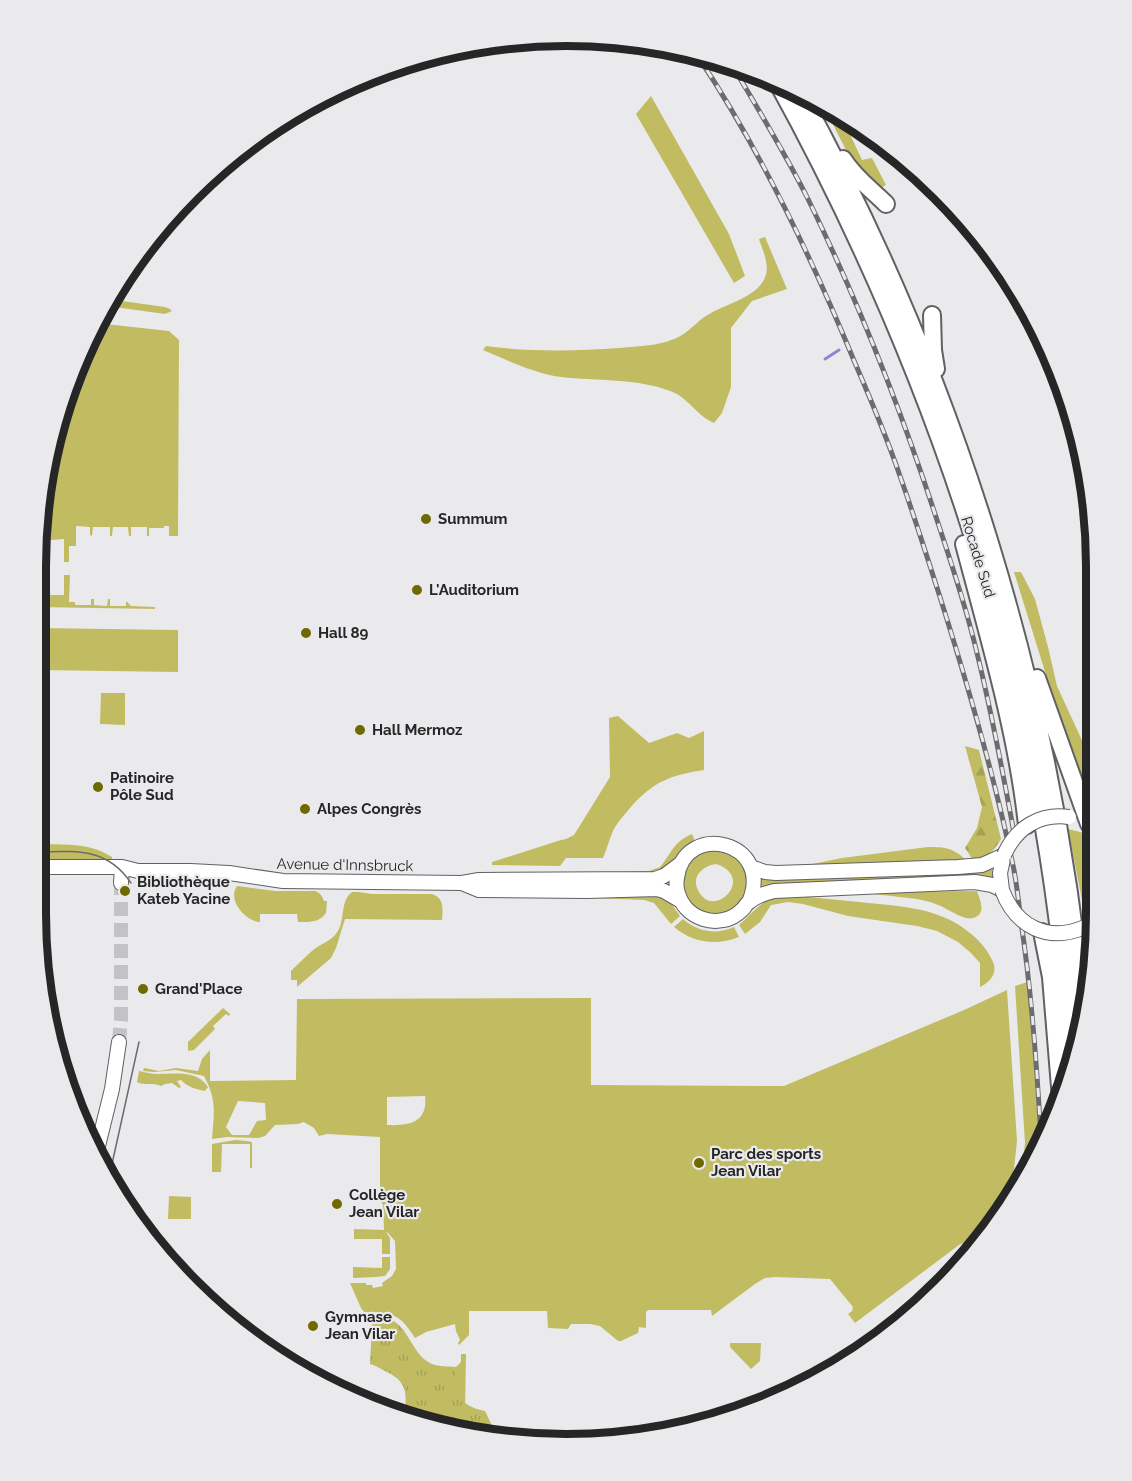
<svg xmlns="http://www.w3.org/2000/svg" width="1132" height="1481" viewBox="0 0 1132 1481" font-family="Raleway,sans-serif">
	<defs>
		<pattern id="forest-firs" width="22" height="20" patternUnits="userSpaceOnUse" patternTransform="scale(1.5)"><rect width="22" height="20" fill="#c1bc61"/><path d="M5 1l3.5 6h-7zM16 11l3.5 6h-7z" fill="#a6a154"/></pattern>
		<pattern id="park-tufts" width="24" height="20" patternUnits="userSpaceOnUse" patternTransform="scale(1.5)"><rect width="24" height="20" fill="#c1bc61"/><path d="M3 7l-1-3M5 7V3M7 7l1-3M15 17l-1-3M17 17v-4M19 17l1-3" fill="none" stroke="#a6a154"/></pattern>
	</defs>
	<rect width="100%" height="100%" fill="#eaeaed"/>
	<path fill="#c1bc61" fill-rule="evenodd" d="M 651,96 L 729,234 L 745,276 L 734,283 L 636,114 Z
		M 823,105 L 841,115 L 862,160 L 872,158 L 886,185 L 876,190 L 847,152 Z
		M 765,237 L 787,289 L 752,301 L 731,328 L 731,387 L 722,413 L 714,423 C 697,416 688,397 670,391 C 636,378 598,381 561,377 C 534,373 509,361 483,350 L 486,346 C 531,352 575,351 619,348 C 639,346 664,346 682,335 C 692,329 700,318 711,313 C 732,301 773,293 766,261 C 765,254 761,246 759,239 Z
		M 122,301 L 165,307 L 170,309 L 172,311 L 165,314 L 107,306 L 108,303 Z
		M 96,323 L 169,331 L 179,340 L 178,536 L 169,536 L 169,526 L 164,526 L 164,528 L 149,528 L 149,536 L 147,536 L 147,527 L 131,527 L 131,536 L 129,536 L 128,527 L 113,527 L 112,536 L 110,536 L 110,527 L 93,527 L 92,536 L 90,535 L 90,527 L 76,526 L 76,546 L 69,546 L 69,562 L 64,562 L 64,539 L 52,540 L 50,540 L 49,538 L 43,538 L 43,595 L 64,595 L 64,575 L 70,575 L 69,602 L 75,602 L 75,605 L 91,605 L 91,599 L 94,599 L 94,605 L 107,606 L 108,599 L 110,599 L 110,606 L 126,606 L 126,601 L 131,606 L 155,607 L 155,609 L 37,607 L 37,532 L 54,429 L 91,331 Z
		M 1014,572 L 1021,572 L 1035,599 L 1048,647 L 1057,686 L 1091,760 L 1091,815 L 1065,736 Z
		M 37,628 L 178,630 L 178,672 L 37,670 Z
		M 101,693 L 125,693 L 125,725 L 100,724 Z
		M 618,716 L 649,743 L 677,733 L 689,738 L 704,731 L 704,770 C 670,775 653,782 630,808 C 624,815 617,823 613,831 C 609,840 607,849 603,858 L 566,858 L 560,866 L 492,865 L 492,862 L 561,840 L 566,839 L 574,835 L 610,777 L 609,718 Z
		M 1068,829 L 1084,833 L 1091,839 L 1091,915 L 1090,916 L 1085,915 Z
		M 692,834 L 695,841 L 683,848 L 665,871 L 612,877 L 612,872 L 649,871 L 660,867 C 672,853 673,842 692,834 Z
		M 36,844 C 63,845 89,842 112,857 L 112,859 L 36,859 Z
		M 928,847 C 946,847 953,848 966,860 L 808,866 L 808,865 L 842,858 Z
		M 714,850 C 722,851 729,853 736,858 C 755,874 749,907 725,914 C 724,915 717,915 715,915 C 672,914 672,854 714,850 ZM 716,864 C 757,877 713,922 698,890 C 691,876 703,866 716,864 Z
		M 992,867 L 993,880 L 761,888 L 761,876 Z
		M 237,886 L 275,891 L 315,891 C 320,893 322,895 324,901 L 327,901 L 326,913 C 319,923 309,922 298,922 L 297,914 L 260,914 L 260,922 C 245,921 227,900 237,886 Z
		M 977,891 C 980,900 987,914 973,918 C 964,921 947,908 938,905 C 920,897 893,897 873,894 L 873,892 Z
		M 352,892 L 359,892 L 372,894 L 432,894 C 444,898 443,908 442,920 L 345,919 L 336,948 L 331,958 L 297,987 L 297,980 L 291,980 L 291,971 C 298,964 305,957 312,951 C 321,943 331,942 338,931 C 345,919 340,901 352,892 Z
		M 593,893 L 657,893 L 671,903 L 680,916 L 671,924 L 654,903 L 644,900 L 593,898 Z
		M 787,895 C 818,898 849,901 879,904 C 899,906 919,908 938,915 C 959,922 984,940 993,962 C 998,973 990,982 980,987 L 980,963 L 971,953 L 958,942 L 937,931 L 917,926 L 848,916 L 803,904 L 788,902 L 771,905 L 760,922 L 745,934 L 739,925 C 757,909 762,898 787,895 Z
		M 683,919 C 698,932 716,935 734,927 L 739,937 C 716,946 693,943 674,927 Z
		M 1027,982 L 1034,1063 L 1039,1145 L 1017,1188 L 1022,1170 L 1025,1143 L 1015,986 Z
		M 1007,990 L 1017,1141 L 1014,1169 L 1006,1195 L 994,1216 L 984,1228 L 972,1239 L 959,1245 L 855,1323 L 848,1314 L 852,1311 L 853,1307 L 830,1279 L 775,1277 L 765,1278 L 755,1284 L 712,1316 L 711,1310 L 648,1310 L 646,1312 L 646,1328 L 639,1327 L 638,1333 L 621,1341 L 618,1341 L 600,1326 L 590,1324 L 571,1324 L 568,1329 L 548,1328 L 547,1311 L 469,1311 L 469,1335 L 459,1345 L 458,1343 L 460,1340 L 456,1331 L 455,1324 L 426,1332 L 415,1338 C 400,1314 392,1312 364,1312 L 361,1308 L 350,1283 L 366,1283 L 366,1285 L 372,1285 L 373,1288 L 383,1286 L 382,1283 L 392,1276 L 396,1269 L 395,1241 L 388,1233 L 386,1232 L 390,1238 L 390,1254 L 382,1254 L 382,1239 L 354,1239 L 354,1229 L 384,1230 L 383,1205 L 380,1200 L 380,1137 L 327,1134 L 319,1136 L 314,1128 L 304,1122 L 298,1124 L 275,1125 L 265,1136 L 258,1138 L 227,1137 L 212,1139 C 214,1113 217,1100 204,1076 L 176,1070 L 154,1072 L 143,1071 L 144,1068 L 159,1071 L 176,1068 L 198,1071 L 202,1059 L 210,1050 L 210,1081 L 296,1080 L 297,999 L 591,998 L 591,1085 L 784,1086 L 964,1010 ZM 425,1096 C 428,1123 409,1126 387,1125 L 387,1097 ZM 238,1101 L 265,1103 L 266,1120 L 257,1121 L 249,1135 L 232,1135 L 226,1127 Z
		M 223,1008 L 230,1014 L 229,1016 L 226,1014 L 213,1026 L 215,1029 L 194,1050 L 188,1051 L 188,1042 Z
		M 139,1071 C 145,1072 152,1074 158,1074 C 176,1074 197,1070 208,1087 L 205,1091 C 195,1089 188,1087 181,1080 L 177,1081 L 181,1087 L 179,1088 L 172,1083 L 165,1084 L 161,1086 C 153,1082 144,1086 137,1082 Z
		M 235,1140 L 247,1141 L 252,1142 L 252,1168 L 250,1168 L 250,1144 L 222,1144 L 221,1172 L 212,1172 L 212,1144 Z
		M 169,1196 L 191,1197 L 191,1219 L 168,1219 Z
		M 382,1257 L 390,1257 L 390,1269 L 385,1276 L 376,1277 L 353,1278 L 353,1267 L 382,1268 Z
		M 730,1343 L 761,1343 L 760,1361 L 751,1369 L 730,1347 Z
		M 461,1354 L 466,1354 L 465,1412 L 436,1368 L 456,1367 L 461,1362 Z"/>
	<path fill="url(#forest-firs)" d="M 965,746 L 979,750 L 1001,839 C 994,851 987,857 973,860 L 965,848 L 977,828 L 982,807 Z"/>
	<path fill="url(#park-tufts)" d="M 382,1318 C 409,1319 409,1354 432,1364 C 440,1367 448,1366 456,1367 C 456,1392 456,1405 485,1411 L 497,1436 L 429,1427 L 405,1417 C 406,1395 409,1383 387,1372 C 381,1369 377,1366 370,1364 L 372,1324 L 375,1320 Z"/>
	<g fill="none" stroke-linecap="round" stroke-linejoin="round">
		<path stroke="#8c85d7" stroke-width="3" d="M 825,359 L 839,350"/>
		<path stroke="#c3c3c5" stroke-width="14" stroke-dasharray="14 7" stroke-linecap="butt" d="M 119,1042 L 121,1019 L 121,883"/>
		<g stroke="#616164" stroke-width="16">
			<path id="secondary" d="M 36,867 L 122,867 L 138,871 L 190,871 L 229,873 L 283,881 L 462,883 L 479,880 L 655,879 L 664,876 L 680,864
				M 751,867 L 765,872 L 776,873 L 958,867 L 982,865 L 1004,855
				M 121,883 L 122,867
				M 462,883 L 479,890 L 587,891 L 657,889 L 664,891 L 681,901
				M 1002,890 L 1000,873 L 1004,855
				M 749,902 C 775,841 684,820 677,878 C 675,888 679,900 686,908 C 695,918 710,923 723,920 C 731,919 738,914 743,909 C 745,907 746,904 749,902 C 755,897 766,893 774,891 L 975,882 L 992,885 L 1002,890
				M 96,1154 L 112,1089 L 119,1042"/>
		</g>
		<g stroke="#616164" stroke-width="20">
			<path id="highway" d="M 776,80 C 873,256 951,445 1003,639 C 1040,778 1062,923 1072,1066
				M 800,93 C 956,378 1054,694 1084,1018
				M 843,159 C 855,178 871,189 886,204
				M 932,315 L 933,350 L 936,369
				M 964,544 C 988,635 1017,732 1027,825
				M 1037,678 L 1089,824
				M 1042,932 L 1051,977 L 1061,1099"/>
		</g>
		<use href="#secondary" stroke="#fff" stroke-width="14"/>
		<use href="#highway" stroke="#fff" stroke-width="16"/>
		<path stroke="#6c6c6e" stroke-width="1.5" d="M 36,852 C 75,851 107,847 131,883
			M 108,1182 L 139,1042"/>
		<g stroke="#6c6c6e" stroke-width="5">
			<path id="rail" d="M 697,55 C 761,151 811,256 855,363 C 871,400 887,438 900,476 C 911,507 921,538 931,569 C 963,668 993,768 1014,870 C 1017,887 1019,904 1021,922 C 1032,994 1037,1067 1041,1140
				M 732,65 C 758,109 785,153 808,199 C 858,301 900,407 935,514 C 950,559 965,603 976,649 C 992,713 1004,778 1016,844"/>
		</g>
		<use href="#rail" stroke="#eaeaed" stroke-width="3" stroke-dasharray="9" stroke-linecap="butt"/>
		<g stroke="#616164" stroke-width="16" stroke-linecap="butt">
			<path id="secondary-bridge" d="M 1004,855 C 1016,828 1039,813 1069,817
				M 1002,890 C 1016,927 1048,943 1085,927"/>
		</g>
		<use href="#secondary-bridge" stroke="#fff" stroke-width="14"/>
	</g>
	<g fill="#6f6902" stroke="#eaeaed" stroke-width="2">
		<circle cx="426" cy="519" r="6"/>
		<circle cx="417" cy="590" r="6"/>
		<circle cx="306" cy="633" r="6"/>
		<circle cx="360" cy="730" r="6"/>
		<circle cx="98" cy="787" r="6"/>
		<circle cx="305" cy="809" r="6"/>
		<circle cx="125" cy="891" r="6"/>
		<circle cx="143" cy="989" r="6"/>
		<circle cx="699" cy="1163" r="6"/>
		<circle cx="337" cy="1204" r="6"/>
		<circle cx="313" cy="1326" r="6"/>
	</g>
	<g text-anchor="middle" dominant-baseline="central" stroke-width="4.5" stroke-linejoin="round" paint-order="stroke">
		<g font-size="15" font-weight="bold" fill="#262627" stroke="#eaeaed" text-anchor="start">
			<text x="438" y="519">Summum</text>
			<text x="429" y="590">L'Auditorium</text>
			<text x="318" y="633">Hall 89</text>
			<text x="372" y="730">Hall Mermoz</text>
			<text x="110" y="778">Patinoire<tspan x="110" dy="17">Pôle Sud</tspan></text>
			<text x="317" y="809">Alpes Congrès</text>
			<text x="137" y="882">Bibliothèque<tspan x="137" dy="17">Kateb Yacine</tspan></text>
			<text x="155" y="989">Grand'Place</text>
			<text x="711" y="1154">Parc des sports<tspan x="711" dy="17">Jean Vilar</tspan></text>
			<text x="349" y="1195">Collège<tspan x="349" dy="17">Jean Vilar</tspan></text>
			<text x="325" y="1317">Gymnase<tspan x="325" dy="17">Jean Vilar</tspan></text>
		</g>
		<g font-size="15" fill="#262627" stroke="#eaeaed">
			<text transform="translate(978 557) rotate(73)">Rocade Sud</text>
			<text transform="translate(345 865) rotate(1)">Avenue d'Innsbruck</text>
		</g>
	</g>
	<path d="M0 0H1132V1481H0ZM566 46H566A520 520 0 0 1 1086 566V914A520 520 0 0 1 566 1434H566A520 520 0 0 1 46 914V566A520 520 0 0 1 566 46Z" fill="#eaeaed" fill-rule="evenodd"/>
	<path fill="none" stroke="#262627" stroke-width="8" d="M566 46H566A520 520 0 0 1 1086 566V914A520 520 0 0 1 566 1434H566A520 520 0 0 1 46 914V566A520 520 0 0 1 566 46Z"/>
</svg>
